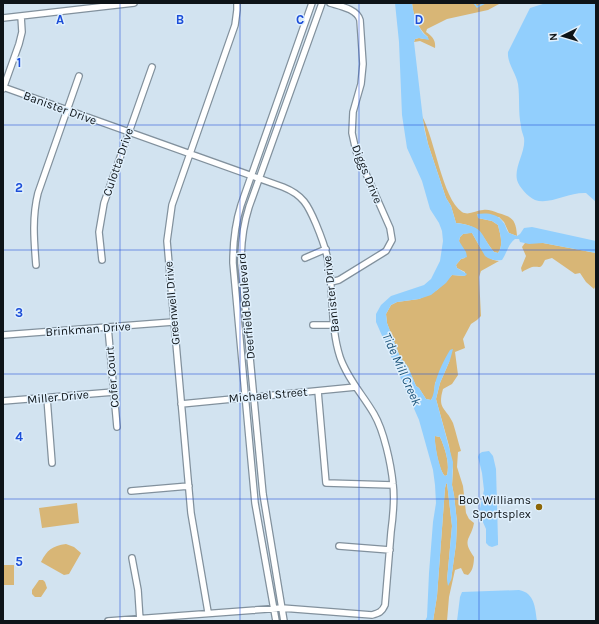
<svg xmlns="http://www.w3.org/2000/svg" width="599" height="624" viewBox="0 0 599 624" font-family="Karla,sans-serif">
	<rect width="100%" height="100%" fill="#d2e3f0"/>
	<path fill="#d8b676" d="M 412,3 L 501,3 L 488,10 L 447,19 L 427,29 L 426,32 C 432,36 436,40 435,48 L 420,41 L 414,42 L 415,39 L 419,38 L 424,39 L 428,37 C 418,29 413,15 412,3 Z
		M 422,116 C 435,139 442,198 462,212 C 469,216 476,210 483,210 C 488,209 493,211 498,213 C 512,217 516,219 517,236 L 509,233 L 504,222 L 499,217 L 478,218 L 492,221 L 498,225 C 500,234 504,245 498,253 L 494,252 C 480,234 482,226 456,223 L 451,206 L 446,198 L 428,144 Z
		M 469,233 L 472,233 C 479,244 484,260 499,261 L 481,271 L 479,277 L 481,316 L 477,320 L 471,324 L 463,339 L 465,348 L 455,352 L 458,375 L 452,384 L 443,389 C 437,410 446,407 453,423 C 456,432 458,442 461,451 L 458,452 L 457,467 L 463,486 L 466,513 L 469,519 L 474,523 C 471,540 461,539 474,557 C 474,563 473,571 468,575 L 464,574 L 461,568 L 455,570 L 449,597 L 447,621 L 433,621 L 437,596 L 445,488 L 446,484 L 447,483 L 452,526 L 447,580 L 451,580 L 456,544 L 457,522 L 454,495 L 452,485 L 453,470 L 449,446 L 436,399 L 440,383 L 450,360 L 435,383 L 434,395 L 431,400 L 426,399 L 419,388 L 416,386 L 408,367 L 400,357 L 387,323 L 386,314 L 391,305 L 397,302 L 419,299 L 437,290 L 452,275 L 465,276 L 465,272 L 457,268 L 456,265 L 461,259 L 465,258 L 459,241 L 460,237 L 463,234 Z
		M 525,243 L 543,243 L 596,253 L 596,285 L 594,289 L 586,282 L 580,273 L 575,274 L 552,258 L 545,260 C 540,270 541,266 532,267 C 529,268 525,270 522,272 L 521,268 L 526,256 L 522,247 Z
		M 435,436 L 440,437 C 445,448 450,463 447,475 L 445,476 C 439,471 434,444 435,436 Z
		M 77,503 L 79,523 L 42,528 L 39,508 Z
		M 66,544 L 74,547 L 81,553 L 69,574 L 64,575 L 41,562 C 47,550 52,546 66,544 Z
		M 3,565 L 14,565 L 14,585 L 3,585 Z
		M 39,580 L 43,580 L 45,582 L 47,588 L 41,597 L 35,597 L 32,594 L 32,590 Z"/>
	<path fill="#92cffd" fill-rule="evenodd" d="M 395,3 L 412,3 C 413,13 417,25 423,33 C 426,36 428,36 429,40 L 419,38 L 415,39 L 414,42 L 424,128 L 428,144 L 446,198 L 451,206 L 456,223 C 486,227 478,232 494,252 L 498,253 C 504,245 500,234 498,225 L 492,221 L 478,218 L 477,214 C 486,213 497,213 503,222 C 506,225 506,230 509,233 L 517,236 L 520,234 L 524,228 L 532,227 L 596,241 L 596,253 L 543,243 L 529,244 L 520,242 L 519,239 L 515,239 C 508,244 507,253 502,260 C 496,261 490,260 485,256 L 472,233 L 463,234 L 460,237 L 459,241 L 466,252 L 467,257 L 461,259 L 456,265 L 457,268 L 467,274 L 465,276 L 452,275 L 446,283 L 431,295 L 419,299 L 397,302 L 391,305 L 386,314 L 387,323 L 400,357 L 408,367 L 416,386 L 419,388 L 426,399 L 431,400 C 434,395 434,389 435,384 C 438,372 444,360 450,350 L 453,349 L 450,360 L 440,383 L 436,399 L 453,462 L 452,485 L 454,495 L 457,522 L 456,544 L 451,580 L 448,586 L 447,580 L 452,526 L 447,483 L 446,484 L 445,488 L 437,596 L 433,621 L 425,621 L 427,617 L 429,573 L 433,522 L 436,503 L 435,485 L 433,470 L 419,420 L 376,322 L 376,314 L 381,305 L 391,296 L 424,285 L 431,279 L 440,261 L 443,241 L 442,231 L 439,223 L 430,209 L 422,181 L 407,148 L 402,115 L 399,42 ZM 435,436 L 440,437 C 445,448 450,463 447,475 L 445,476 C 440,472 434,443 435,436 Z
		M 546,3 L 596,3 L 596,202 L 586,193 C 569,192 550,205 535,200 C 528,197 519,187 517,180 C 514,166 526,152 524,138 C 523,134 521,130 521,126 C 518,112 520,98 518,84 C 516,73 507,63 508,52 L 530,8 Z
		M 489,451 L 493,456 L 496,469 L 498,540 L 498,545 L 492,547 L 489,546 L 486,543 L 486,529 L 479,513 L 484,490 L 482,473 L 478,457 L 479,454 L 482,452 Z
		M 519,590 C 535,593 535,608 537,621 L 457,621 L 460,597 L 462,592 Z"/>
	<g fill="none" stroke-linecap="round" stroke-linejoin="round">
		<path stroke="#92cffd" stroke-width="1.5" d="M 474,3 L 477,7 L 485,3"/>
		<g stroke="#82919d" stroke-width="8">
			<path id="minor" d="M 330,3 C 340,6 357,9 360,20 L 363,64 L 361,84 L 353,112 L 352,133 L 356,151 L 390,228 L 392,240 L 386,251 L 339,280 L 331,282
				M 3,18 L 134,3
				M 3,87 L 283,187 C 303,195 308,205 316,224 C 321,236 326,248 328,261 C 334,293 330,326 340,357 C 347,378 363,395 374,414 C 384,431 391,464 393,484 C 395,500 393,517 391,532 C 389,557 387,581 385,605 C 382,612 379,613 372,615 L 282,608 L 108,621
				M 3,89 L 19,44 L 22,32 L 21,16
				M 305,258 L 326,249
				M 102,260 L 99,232 L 104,203 L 152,67
				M 36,265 C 34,240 32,217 38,193 L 79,76
				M 313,325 L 333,325
				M 108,327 L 117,427
				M 3,335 L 173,322
				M 318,391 L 326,483 L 393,485
				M 47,398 L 52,463
				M 3,401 L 114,392
				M 181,404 L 356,387
				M 131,491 L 189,486
				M 339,546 L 390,550
				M 132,558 L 138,590 L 140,621
				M 208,612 L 191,513 L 167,241 L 172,205 L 235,25 L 237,10 L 237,3
				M 276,621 L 255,503 L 233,263 C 233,243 235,224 241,205 L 312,3
				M 284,621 L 263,494 L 241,263 C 241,243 243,226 249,207 L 322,3"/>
		</g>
		<use href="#minor" stroke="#fff" stroke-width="5.5"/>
	</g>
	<path fill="none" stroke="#1d4ed8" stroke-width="1" stroke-opacity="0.55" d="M 120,3 L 120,621M 240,3 L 240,621M 359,3 L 359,621M 479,3 L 479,621M 3,125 L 596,125M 3,250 L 596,250M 3,374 L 596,374M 3,499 L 596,499"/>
	<circle fill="#8c6607" stroke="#e0f0fd" stroke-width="1.5" cx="539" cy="507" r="4"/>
	<g text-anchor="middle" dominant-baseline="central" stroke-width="3" stroke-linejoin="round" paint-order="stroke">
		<g font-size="12" fill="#0e1418" stroke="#e0f0fd">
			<text transform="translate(60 108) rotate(20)">Banister Drive</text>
			<text transform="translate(118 162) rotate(-71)">Culotta Drive</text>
			<text transform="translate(367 174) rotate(68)">Diggs Drive</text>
			<text transform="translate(331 294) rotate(-96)">Banister Drive</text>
			<text transform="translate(172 303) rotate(-95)">Greenwell Drive</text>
			<text transform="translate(246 306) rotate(-95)">Deerfield Boulevard</text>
			<text transform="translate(88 329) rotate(-4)">Brinkman Drive</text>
			<text transform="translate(112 377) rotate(-95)">Cofer Court</text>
			<text transform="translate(268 395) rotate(-5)">Michael Street</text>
			<text transform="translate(58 397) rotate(-5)">Miller Drive</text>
		</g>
		<g font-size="12" fill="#0e1418" stroke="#e0f0fd" text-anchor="end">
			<text x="531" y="500">Boo Williams<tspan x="531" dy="14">Sportsplex</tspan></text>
		</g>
		<g font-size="13" font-style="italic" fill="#1c557b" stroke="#e0f0fd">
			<text transform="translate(402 369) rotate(66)">Tide Mill Creek</text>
		</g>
	</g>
	<g font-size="13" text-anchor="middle" font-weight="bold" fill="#1d4ed8" stroke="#e0f0fd" stroke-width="3" stroke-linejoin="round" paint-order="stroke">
		<text x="60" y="24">A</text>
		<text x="180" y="24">B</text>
		<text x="300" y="24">C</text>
		<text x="419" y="24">D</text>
		<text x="19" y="67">1</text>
		<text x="19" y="192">2</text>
		<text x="19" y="317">3</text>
		<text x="19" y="441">4</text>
		<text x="19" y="566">5</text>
	</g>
	<rect width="599" height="624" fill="none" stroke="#0e1418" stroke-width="8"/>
	<g transform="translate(563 36) rotate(265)" stroke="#e0f0fd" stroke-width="3" paint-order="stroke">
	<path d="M0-3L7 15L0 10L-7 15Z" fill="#0e1418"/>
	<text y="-6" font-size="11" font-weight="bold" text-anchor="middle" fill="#0e1418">N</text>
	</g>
</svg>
